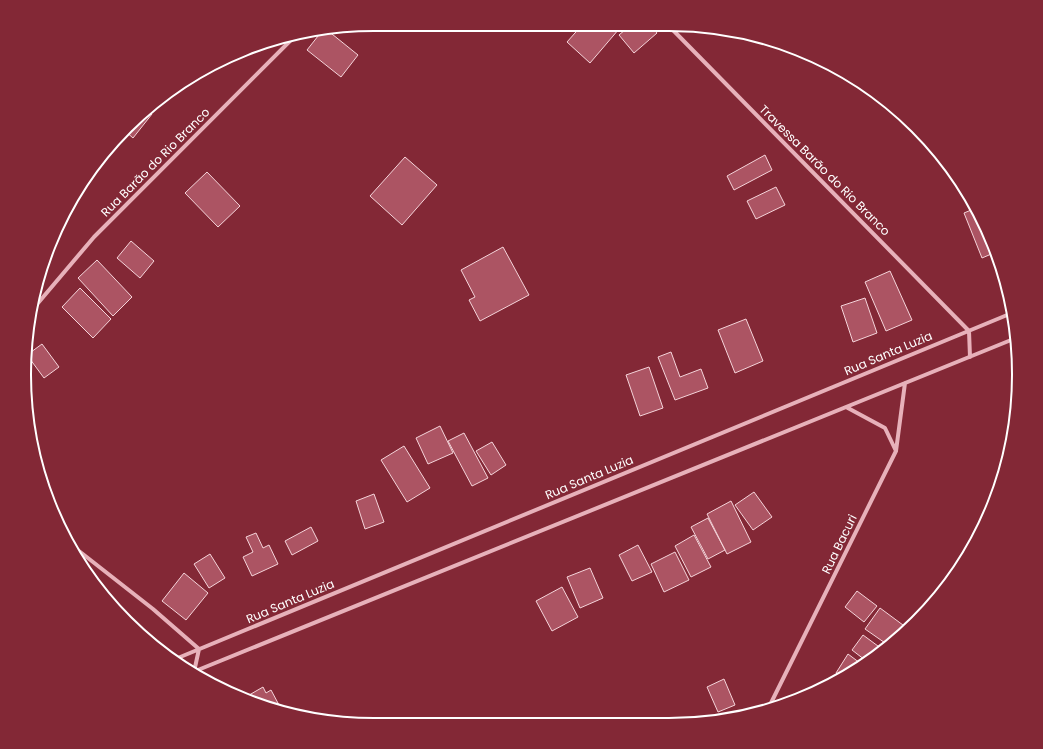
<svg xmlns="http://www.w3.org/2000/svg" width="1043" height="749" viewBox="0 0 1043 749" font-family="Poppins,sans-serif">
	<rect width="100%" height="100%" fill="#832836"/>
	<path fill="#ac5463" stroke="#f5d4da" d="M 583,24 L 613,24 L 619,29 L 590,63 L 567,42 Z
		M 632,24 L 650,24 L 657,33 L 634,53 L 619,35 Z
		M 327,30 L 358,55 L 341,77 L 307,50 L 322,31 Z
		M 148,111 L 152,114 L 133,138 L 125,131 Z
		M 765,155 L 772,170 L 734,190 L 727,176 Z
		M 405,157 L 437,185 L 402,225 L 370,196 Z
		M 207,172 L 240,206 L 218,227 L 185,193 Z
		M 776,187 L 785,205 L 756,219 L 747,201 Z
		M 976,208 L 996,252 L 982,258 L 964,213 Z
		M 131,241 L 154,261 L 140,278 L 117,258 Z
		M 503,247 L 529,295 L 480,321 L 469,300 L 475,297 L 461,270 Z
		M 97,260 L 132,297 L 113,316 L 78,278 Z
		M 890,271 L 912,320 L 886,331 L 865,282 Z
		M 80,288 L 111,319 L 93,338 L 62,307 Z
		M 865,298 L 877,333 L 853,342 L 841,306 Z
		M 746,319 L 763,361 L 735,373 L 718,330 Z
		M 42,344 L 59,367 L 44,378 L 27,355 Z
		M 671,352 L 680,377 L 701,369 L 708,388 L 675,400 L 658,357 Z
		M 649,367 L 663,408 L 640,416 L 626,375 Z
		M 440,426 L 453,453 L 428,464 L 416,438 Z
		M 464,433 L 488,478 L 472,486 L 448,441 Z
		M 492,442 L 506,465 L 491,475 L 476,451 Z
		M 404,446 L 430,488 L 407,502 L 381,460 Z
		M 754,492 L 772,517 L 753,530 L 735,505 Z
		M 374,494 L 384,522 L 365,529 L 356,501 Z
		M 731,501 L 751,542 L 727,554 L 707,514 Z
		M 708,518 L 725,550 L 708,559 L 691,527 Z
		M 311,527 L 318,541 L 292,555 L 285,541 Z
		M 256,533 L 263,548 L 269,545 L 278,564 L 252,576 L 243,557 L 253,552 L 246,537 Z
		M 694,535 L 711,567 L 691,577 L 675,546 Z
		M 638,545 L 652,572 L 632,581 L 619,555 Z
		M 675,552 L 689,580 L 664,592 L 651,564 Z
		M 210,554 L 225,578 L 209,588 L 194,564 Z
		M 590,568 L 603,598 L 580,608 L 567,577 Z
		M 184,573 L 208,593 L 186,620 L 162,601 Z
		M 562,587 L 578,617 L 552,631 L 536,601 Z
		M 857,591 L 877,606 L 864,622 L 845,607 Z
		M 880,608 L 907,628 L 899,638 L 888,645 L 865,629 Z
		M 863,635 L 882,649 L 865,660 L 852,650 Z
		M 848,654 L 860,663 L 839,676 L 836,673 Z
		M 724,679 L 735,705 L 718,712 L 707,687 Z
		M 263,687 L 266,693 L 271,690 L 279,705 L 272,709 L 244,698 Z"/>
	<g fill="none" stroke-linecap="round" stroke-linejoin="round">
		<path stroke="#e7b1ba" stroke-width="4" d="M 667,24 L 969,331 L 970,357
			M 33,309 L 94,237 L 297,34
			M 846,407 L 885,428 L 896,451
			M 70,544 L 153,609 L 199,649 L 194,672
			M 173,660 L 1012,313
			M 193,672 L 1016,338
			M 769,707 L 896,451 L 905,383"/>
	</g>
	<g text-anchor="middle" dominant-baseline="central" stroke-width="3" stroke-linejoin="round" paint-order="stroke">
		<g font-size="12" fill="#fff" stroke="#832836">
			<text transform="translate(155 162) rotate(-45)">Rua Barão do Rio Branco</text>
			<text transform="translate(825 170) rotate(45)">Travessa Barão do Rio Branco</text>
			<text transform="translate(888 353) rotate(-23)">Rua Santa Luzia</text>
			<text transform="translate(589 477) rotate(-23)">Rua Santa Luzia</text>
			<text transform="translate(839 544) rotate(-64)">Rua Bacuri</text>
			<text transform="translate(290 601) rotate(-23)">Rua Santa Luzia</text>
		</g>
	</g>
	<path d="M0 0H1043V749H0ZM374 31H669A343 343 0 0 1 1012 374V375A343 343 0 0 1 669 718H374A343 343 0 0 1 31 375V374A343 343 0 0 1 374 31Z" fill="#832836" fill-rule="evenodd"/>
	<path fill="none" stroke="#fff" stroke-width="2" d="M374 31H669A343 343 0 0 1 1012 374V375A343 343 0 0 1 669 718H374A343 343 0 0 1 31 375V374A343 343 0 0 1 374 31Z"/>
</svg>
